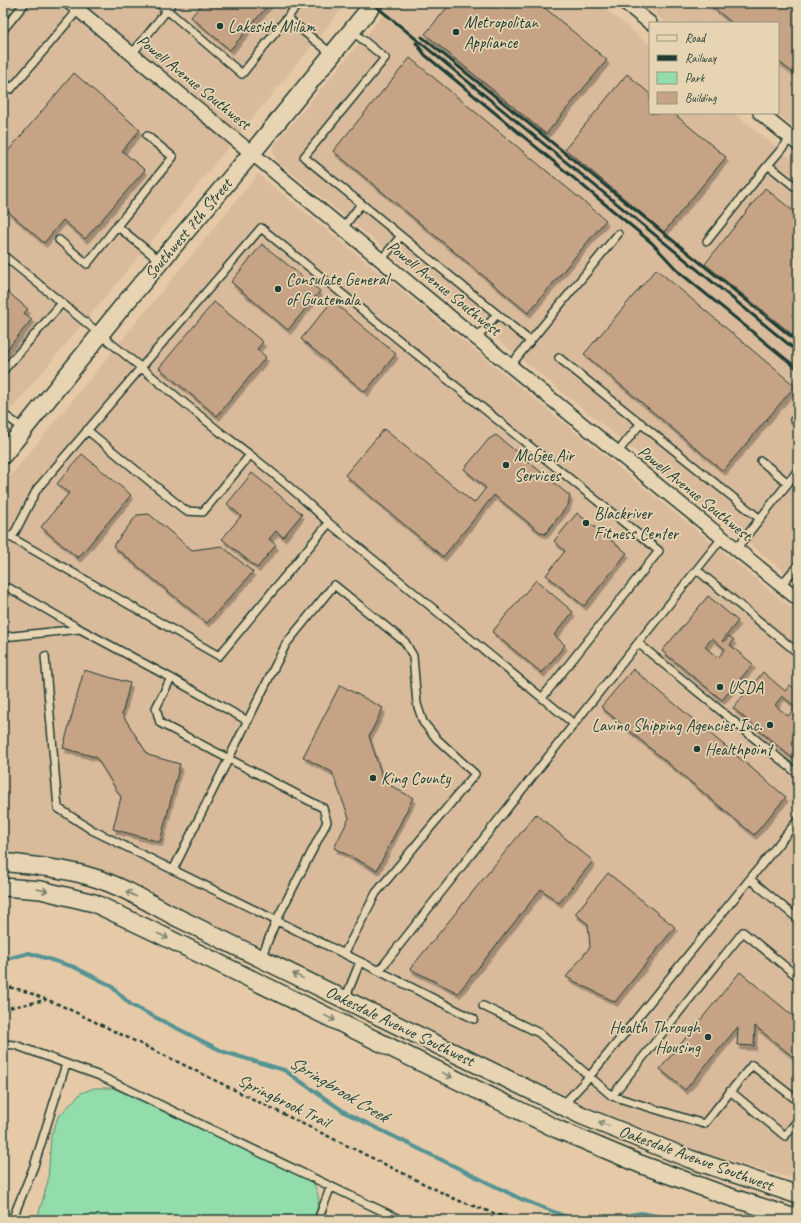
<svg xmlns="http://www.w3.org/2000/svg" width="801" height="1223" viewBox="0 0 801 1223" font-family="Caveat,sans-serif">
	<defs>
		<filter id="shadow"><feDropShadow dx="2.5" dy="4.5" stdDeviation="0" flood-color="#0004"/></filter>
	</defs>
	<rect width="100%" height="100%" fill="#e6caa8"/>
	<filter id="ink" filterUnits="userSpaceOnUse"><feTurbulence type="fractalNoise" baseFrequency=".025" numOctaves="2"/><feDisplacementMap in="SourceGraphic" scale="8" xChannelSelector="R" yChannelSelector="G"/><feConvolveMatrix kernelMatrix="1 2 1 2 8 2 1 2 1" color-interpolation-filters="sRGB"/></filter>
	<g filter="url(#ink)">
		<path fill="#d9bb9c" d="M 3,3 L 347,3 L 97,307 L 3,419 Z
			M 393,3 L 598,3 L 650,45 L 650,113 L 734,113 L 798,164 L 798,583 L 279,163 L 273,154 L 274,145 Z
			M 642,3 L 798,3 L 798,130 L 777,113 L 778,113 L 778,23 L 667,23 Z
			M 258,174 L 798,613 L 798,1155 L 791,1178 L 637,1135 L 120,881 L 3,851 L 3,485 Z"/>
		<path fill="#93dcac" stroke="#598c70" d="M 94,1088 L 113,1088 L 312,1181 C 321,1197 320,1203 313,1220 L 37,1220 L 48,1181 L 51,1136 L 58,1117 L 81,1093 Z"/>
		<path fill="#7bcdd2" stroke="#569393" d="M 356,1215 L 367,1217 L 372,1220 L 339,1220 L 345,1216 Z"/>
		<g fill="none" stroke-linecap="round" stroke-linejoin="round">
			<path stroke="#569393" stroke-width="4" d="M 3,960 L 29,953 L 74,967 L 110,985 L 131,1005 L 224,1052 L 284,1070 L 346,1113 L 521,1199 L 575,1220
				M 628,1220 L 629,1215 L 641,1213 L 678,1220"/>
		</g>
		<path fill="#c7a385" stroke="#1f3d34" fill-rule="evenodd" filter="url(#shadow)" d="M 203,3 L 270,3 L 230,50 L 191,17 Z
			M 451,3 L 539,3 L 607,60 L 546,134 L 425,34 Z
			M 708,3 L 798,3 L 798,77 L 778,61 L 778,23 L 732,23 Z
			M 410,58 L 606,220 L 528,313 L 333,151 Z
			M 74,73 L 140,130 L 122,151 L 145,170 L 85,239 L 63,220 L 44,243 L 3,207 L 3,157 Z
			M 627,74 L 650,94 L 650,113 L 673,113 L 726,157 L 664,232 L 565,149 Z
			M 765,188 L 798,215 L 798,339 L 705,264 Z
			M 262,244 L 320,291 L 288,330 L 231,282 Z
			M 656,269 L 795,386 L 723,471 L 584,354 Z
			M 3,288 L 28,309 L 24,313 L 32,319 L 5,352 L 3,350 Z
			M 332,301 L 396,354 L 365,392 L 301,339 Z
			M 214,302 L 263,342 L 257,349 L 266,357 L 217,416 L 159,368 Z
			M 384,429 L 474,503 L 486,488 L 464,469 L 489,439 L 496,435 L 570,496 L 568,505 L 545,534 L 540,532 L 494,495 L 443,557 L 345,475 Z
			M 82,454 L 131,495 L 78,558 L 41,527 L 69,493 L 57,484 Z
			M 252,473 L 302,514 L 283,537 L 276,531 L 269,539 L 276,545 L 257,568 L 222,539 L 241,516 L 227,504 Z
			M 577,513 L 627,553 L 584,606 L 546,575 L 565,551 L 554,541 Z
			M 149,514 L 192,550 L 222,546 L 253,572 L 207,623 L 113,546 L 137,515 Z
			M 536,580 L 573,612 L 554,635 L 565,645 L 542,673 L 492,632 Z
			M 708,596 L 738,621 L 722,641 L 724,642 L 729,636 L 734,640 L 730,645 L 753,664 L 722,700 L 662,651 ZM 712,638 L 725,649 L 718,658 L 705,647 Z
			M 633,669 L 786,797 L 754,835 L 601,707 Z
			M 84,670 L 130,683 L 122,714 L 148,755 L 180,764 L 160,842 L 113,829 L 121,797 L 96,757 L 63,748 Z
			M 763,672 L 785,691 L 790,685 L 796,690 L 798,687 L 798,751 L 792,758 L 733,708 ZM 782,696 L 796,707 L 788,716 L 775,705 Z
			M 340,685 L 383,708 L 369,736 L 384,782 L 413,798 L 377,870 L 334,848 L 349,818 L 332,772 L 303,757 Z
			M 536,814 L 593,861 L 559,903 L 541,889 L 458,993 L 410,969 Z
			M 608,873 L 675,927 L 615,1002 L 566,977 L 590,947 L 588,924 L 575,914 Z
			M 740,972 L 798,1020 L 798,1061 L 755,1026 L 754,1046 L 737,1045 L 738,1028 L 737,1028 L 685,1090 L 660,1069 Z"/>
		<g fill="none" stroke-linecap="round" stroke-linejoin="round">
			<g stroke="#1f3d34" stroke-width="10">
				<path id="service" d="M 158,3 L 167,10 L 172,3
					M 287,18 L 332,54
					M 3,30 L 25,3
					M 352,31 L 385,58 L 304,157 L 530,341
					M 132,54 L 167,10 L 242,74 L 299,3
					M 3,80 L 11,89 L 78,10
					M 147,136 L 173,157 L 117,226 L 160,261
					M 768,165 L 791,138
					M 343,228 L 361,204
					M 59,240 L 87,264 L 117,226
					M 707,241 L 768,165 L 798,189
					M 3,255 L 220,432 C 258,460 295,490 329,523
					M 381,260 L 401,236
					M 477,338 L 497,314
					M 559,358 L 760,519
					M 510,366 L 618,234
					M 3,371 L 62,303
					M 3,414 L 24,429
					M 794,420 L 798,423
					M 87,430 L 186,511 L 203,512 L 250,455
					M 617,453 L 641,423
					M 788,483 L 798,470
					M 3,532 L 12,538
					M 736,549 L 788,483 L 761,461
					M 697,570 L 798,653
					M 781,585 L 798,565
					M 9,588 L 80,629 L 171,678 L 248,721
					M 3,637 L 80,629
					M 638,643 L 722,538
					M 45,656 L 58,808 L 92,830 L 379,971 L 474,1019
					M 171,678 L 156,708 L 160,723 L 323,808 L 327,822 L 276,921 L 261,958
					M 542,698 L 659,551 L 261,228 L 37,489 L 12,538 L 219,656 L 329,523 C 411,590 492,657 574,724
					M 173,870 L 286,644 L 334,585 L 405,642 L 413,656 L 417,704 L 423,722 L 437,739 L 475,774 L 376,893 L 344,954
					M 750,879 L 798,919
					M 379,971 L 638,643 L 798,774
					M 345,999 L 360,962
					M 483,1006 L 539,1033 L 612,1096 L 704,1124 L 752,1065 L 798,1101
					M 3,1044 L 15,1045 L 100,1076 L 401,1220
					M 730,1091 L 785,1136 L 798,1120
					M 612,1096 L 743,932 L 798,977
					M 562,1106 L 589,1077 L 798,820
					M 12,1220 L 34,1166 L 66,1064
					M 318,1220 L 331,1186"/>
			</g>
			<g stroke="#1f3d34" stroke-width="16">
				<path id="minor" d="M 70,3 L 444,312 L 798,599
					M 625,3 L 650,23
					M 760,113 L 798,144"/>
			</g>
			<g stroke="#1f3d34" stroke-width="20">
				<path id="tertiary" d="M 3,455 L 122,307 L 252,153 L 374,3
					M 3,862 C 33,866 65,868 95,878 C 124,887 151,904 178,918 L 583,1116 L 690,1159 L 798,1195
					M 3,887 L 41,890 L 94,903 L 157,933 L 557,1129 L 640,1164 L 724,1195 L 798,1219"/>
			</g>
			<path stroke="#1f3d34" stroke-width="2.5" stroke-dasharray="4 3" stroke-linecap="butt" d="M 3,986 L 22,990 L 58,1004 L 178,1062 L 457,1200 L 513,1220
				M 3,1009 L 46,1000"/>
			<use href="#service" stroke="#e7d4b2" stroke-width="7"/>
			<use href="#minor" stroke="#e7d4b2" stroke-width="13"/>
			<use href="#tertiary" stroke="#e7d4b2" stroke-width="17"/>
			<path stroke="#1f3d34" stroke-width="3" d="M 372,3 L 798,352
				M 422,37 L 798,342
				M 416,43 L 425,55 L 652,243 L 679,272 L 798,369"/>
		</g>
		<defs><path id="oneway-shaft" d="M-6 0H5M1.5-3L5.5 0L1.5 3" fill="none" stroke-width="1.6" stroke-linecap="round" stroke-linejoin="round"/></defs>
		<g stroke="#79816d">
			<use href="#oneway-shaft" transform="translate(42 890) rotate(10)"/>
			<use href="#oneway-shaft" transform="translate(131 894) rotate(-153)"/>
			<use href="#oneway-shaft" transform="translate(163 936) rotate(26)"/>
			<use href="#oneway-shaft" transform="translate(298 976) rotate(-154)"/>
			<use href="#oneway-shaft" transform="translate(330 1018) rotate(26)"/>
			<use href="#oneway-shaft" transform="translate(447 1075) rotate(26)"/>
			<use href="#oneway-shaft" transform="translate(604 1124) rotate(-158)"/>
		</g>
	</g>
	<g fill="#1f3d34" stroke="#e7d4b2" stroke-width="1.5">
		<circle cx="220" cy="26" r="4"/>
		<circle cx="456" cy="32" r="4"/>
		<circle cx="278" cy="289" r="4"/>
		<circle cx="506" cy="465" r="4"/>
		<circle cx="586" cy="523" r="4"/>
		<circle cx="720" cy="687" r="4"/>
		<circle cx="770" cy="725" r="4"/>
		<circle cx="697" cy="749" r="4"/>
		<circle cx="373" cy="778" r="4"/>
		<circle cx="708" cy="1037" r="4"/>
	</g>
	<g text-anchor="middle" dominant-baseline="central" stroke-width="3.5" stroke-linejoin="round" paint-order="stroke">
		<g font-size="17" fill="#1f3d34" stroke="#e7d4b2" text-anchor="start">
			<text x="464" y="22">Metropolitan<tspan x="464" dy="20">Appliance</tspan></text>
			<text x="228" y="26">Lakeside Milam</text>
			<text x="286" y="279">Consulate General<tspan x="286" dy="20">of Guatemala</tspan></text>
			<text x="514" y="455">McGee Air<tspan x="514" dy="20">Services</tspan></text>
			<text x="594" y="513">Blackriver<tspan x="594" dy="20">Fitness Center</tspan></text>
			<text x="728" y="687">USDA</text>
			<text x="762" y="725" text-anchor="end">Lavino Shipping Agencies Inc.</text>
			<text x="705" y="749">Healthpoint</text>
			<text x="381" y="778">King County</text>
			<text x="700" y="1027" text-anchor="end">Health Through<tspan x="700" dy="20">Housing</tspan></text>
		</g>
		<g font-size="17" fill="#1f3d34" stroke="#e7d4b2">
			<text transform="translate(194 82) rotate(39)">Powell Avenue Southwest</text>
			<text transform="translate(188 229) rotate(-50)">Southwest 7th Street</text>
			<text transform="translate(444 288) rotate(39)">Powell Avenue Southwest</text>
			<text transform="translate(695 493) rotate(39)">Powell Avenue Southwest</text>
			<text transform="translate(400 1026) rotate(26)">Oakesdale Avenue Southwest</text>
			<text transform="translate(284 1101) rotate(26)">Springbrook Trail</text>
			<text transform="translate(696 1158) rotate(20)">Oakesdale Avenue Southwest</text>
		</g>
		<g font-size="18" font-style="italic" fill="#284b44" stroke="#e7d4b2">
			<text transform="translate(339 1089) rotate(31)">Springbrook Creek</text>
		</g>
	</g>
	<rect width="801" height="1223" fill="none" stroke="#e7d4b2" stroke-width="16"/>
	<rect x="8" y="8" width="785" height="1207" fill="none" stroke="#1f3d34" stroke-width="1.5" filter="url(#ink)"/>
	<rect x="649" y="22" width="130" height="92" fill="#e7d4b2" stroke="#979880"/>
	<rect x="657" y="35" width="20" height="6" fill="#e7d4b2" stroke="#979880"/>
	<text x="685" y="42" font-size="12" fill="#1f3d34">Road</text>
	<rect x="657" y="55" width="20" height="6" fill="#1f3d34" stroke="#979880"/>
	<text x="685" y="62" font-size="12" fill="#1f3d34">Railway</text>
	<rect x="657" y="72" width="20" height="12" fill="#93dcac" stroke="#979880"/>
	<text x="685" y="82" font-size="12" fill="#1f3d34">Park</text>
	<rect x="657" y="92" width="20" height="12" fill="#c7a385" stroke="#979880"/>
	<text x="685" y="102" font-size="12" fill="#1f3d34">Building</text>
</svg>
